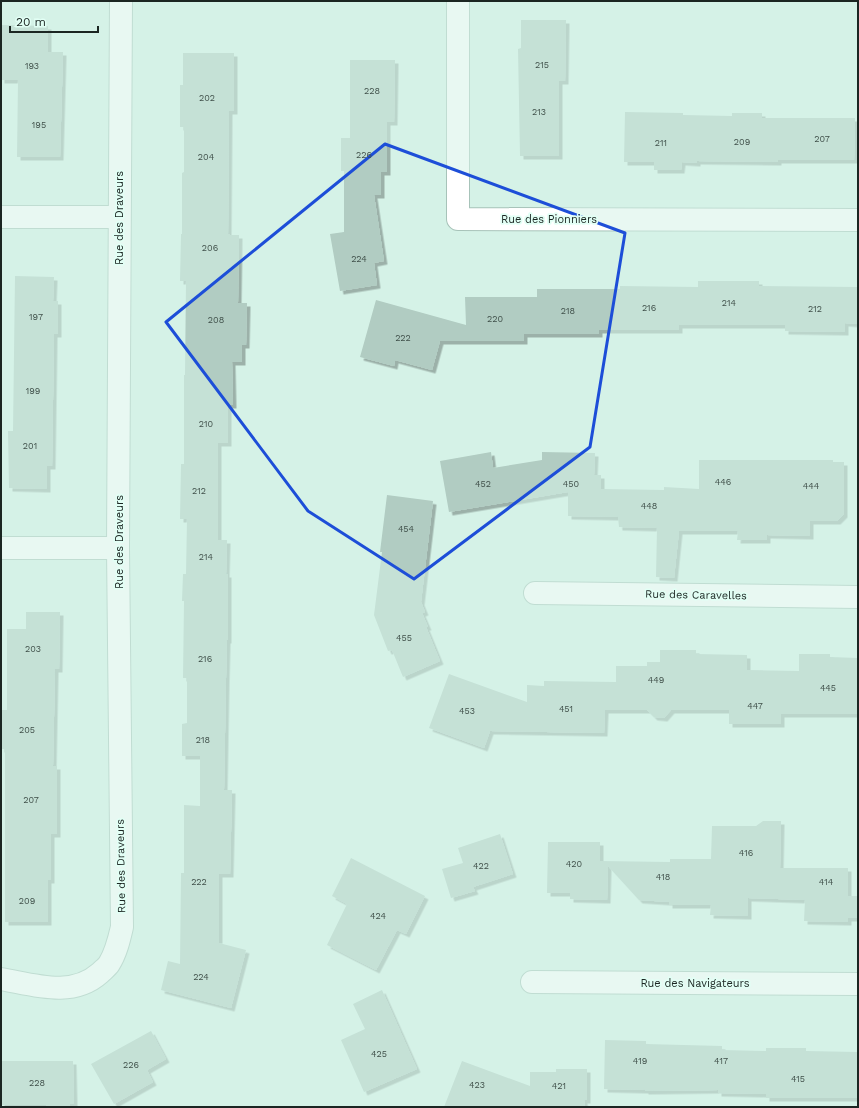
<svg xmlns="http://www.w3.org/2000/svg" width="859" height="1108" viewBox="0 0 859 1108" font-family="'Work Sans',sans-serif">
	<defs>
		<filter id="shadow"><feDropShadow dx="3.5" dy="3.5" stdDeviation="0" flood-color="#0004"/></filter>
	</defs>
	<rect width="100%" height="100%" fill="#d5f2e7"/>
	<path fill="#b1ccc2" filter="url(#shadow)" d="M 521,20 L 566,20 L 565,81 L 559,81 L 559,156 L 520,156 L 518,49 L 521,48 Z
		M 1,25 L 48,26 L 48,52 L 63,52 L 60,157 L 17,157 L 18,80 L 1,80 Z
		M 183,53 L 234,53 L 234,111 L 229,111 L 228,234 L 230,234 L 230,235 L 239,235 L 238,303 L 247,303 L 246,345 L 242,345 L 242,362 L 232,362 L 233,405 L 228,405 L 228,443 L 218,443 L 218,540 L 227,540 L 226,574 L 228,574 L 228,640 L 227,640 L 226,678 L 224,790 L 232,790 L 230,874 L 219,874 L 219,943 L 246,950 L 231,1008 L 161,990 L 168,961 L 180,964 L 181,873 L 184,873 L 184,805 L 200,806 L 200,756 L 182,756 L 182,724 L 187,723 L 187,678 L 183,678 L 184,601 L 182,601 L 183,574 L 186,574 L 187,519 L 180,519 L 181,464 L 184,464 L 184,375 L 185,375 L 186,281 L 180,281 L 181,234 L 182,234 L 182,173 L 184,172 L 184,127 L 180,127 L 180,85 L 183,85 Z
		M 350,60 L 395,60 L 394,122 L 387,122 L 387,172 L 381,172 L 381,195 L 374,195 L 384,261 L 374,263 L 377,285 L 340,291 L 330,234 L 344,232 L 344,171 L 341,171 L 341,138 L 350,138 Z
		M 625,112 L 683,113 L 683,115 L 732,116 L 732,113 L 762,113 L 762,118 L 855,118 L 854,160 L 778,160 L 778,162 L 697,161 L 697,163 L 682,162 L 681,170 L 654,170 L 654,162 L 624,162 Z
		M 15,276 L 54,277 L 53,301 L 58,301 L 58,334 L 54,334 L 52,466 L 47,466 L 47,489 L 9,488 L 8,431 L 13,431 Z
		M 698,281 L 759,281 L 759,286 L 858,287 L 858,324 L 845,323 L 845,332 L 785,331 L 785,325 L 679,325 L 679,330 L 599,330 L 599,334 L 524,334 L 524,341 L 440,341 L 432,370 L 395,360 L 394,366 L 360,357 L 376,300 L 466,325 L 465,297 L 537,297 L 537,289 L 620,289 L 620,286 L 698,287 Z
		M 491,452 L 493,468 L 542,460 L 542,452 L 595,453 L 594,475 L 601,475 L 601,489 L 664,490 L 664,487 L 699,489 L 699,460 L 833,460 L 833,462 L 844,462 L 844,514 L 837,521 L 810,521 L 810,536 L 767,535 L 767,540 L 737,540 L 738,531 L 679,531 L 674,578 L 656,577 L 657,528 L 619,527 L 618,517 L 568,516 L 568,492 L 449,512 L 440,461 Z
		M 387,495 L 433,501 L 421,602 L 425,612 L 422,613 L 428,627 L 426,627 L 440,661 L 403,677 L 392,650 L 388,651 L 374,615 L 382,552 L 380,552 Z
		M 26,612 L 60,612 L 59,669 L 55,669 L 53,766 L 57,766 L 57,834 L 51,834 L 51,880 L 48,880 L 48,922 L 5,922 L 5,749 L 1,749 L 1,710 L 7,710 L 7,629 L 26,629 Z
		M 660,650 L 696,650 L 696,654 L 747,655 L 747,670 L 799,671 L 799,654 L 830,654 L 830,657 L 858,658 L 858,714 L 781,714 L 781,724 L 729,724 L 729,710 L 671,710 L 664,718 L 654,717 L 647,710 L 605,710 L 604,733 L 490,731 L 484,748 L 429,728 L 449,674 L 527,702 L 527,685 L 544,686 L 544,681 L 616,682 L 616,666 L 647,666 L 647,662 L 660,662 Z
		M 763,821 L 781,821 L 780,868 L 848,868 L 848,896 L 858,896 L 858,918 L 848,918 L 848,922 L 804,921 L 805,900 L 748,898 L 748,916 L 710,915 L 711,905 L 669,905 L 669,902 L 639,900 L 608,866 L 607,900 L 570,899 L 570,893 L 547,893 L 548,842 L 600,842 L 600,861 L 670,862 L 670,859 L 711,859 L 712,826 L 756,826 Z
		M 500,834 L 513,874 L 473,887 L 475,891 L 451,898 L 442,869 L 463,863 L 458,848 Z
		M 351,858 L 425,896 L 406,934 L 397,930 L 376,970 L 327,945 L 347,904 L 332,896 Z
		M 382,990 L 417,1069 L 364,1092 L 341,1040 L 365,1029 L 353,1004 Z
		M 151,1031 L 166,1059 L 147,1070 L 153,1082 L 114,1104 L 91,1064 Z
		M 605,1040 L 646,1041 L 646,1044 L 722,1046 L 722,1050 L 766,1051 L 766,1048 L 806,1048 L 806,1051 L 858,1052 L 858,1098 L 766,1098 L 766,1094 L 718,1093 L 718,1090 L 645,1091 L 645,1090 L 604,1089 Z
		M 1,1061 L 73,1061 L 74,1104 L 70,1104 L 70,1107 L 46,1107 L 46,1105 L 1,1105 Z
		M 462,1061 L 530,1086 L 530,1072 L 556,1072 L 556,1069 L 587,1069 L 587,1100 L 584,1100 L 585,1107 L 444,1107 Z"/>
	<g fill="none" stroke-linecap="round" stroke-linejoin="round">
		<g stroke="#a7c3b9" stroke-width="24">
			<path id="street" d="M 458,1 L 458,219 L 858,220
				M 1,217 L 119,217
				M 1,548 L 118,548
				M 535,593 L 858,597
				M 1,979 C 35,985 72,998 100,973 C 103,970 107,967 109,964 C 116,953 119,940 122,927 L 118,548 L 121,1
				M 532,982 L 858,984"/>
		</g>
		<use href="#street" stroke="#fff" stroke-width="22"/>
	</g>
	<path d="M0 0H859V1108H0ZM 385,144 L 625,233 L 590,447 L 414,579 L 308,511 L 166,322 Z" fill="#d5f2e7" fill-opacity=".55" fill-rule="evenodd"/>
	<path fill="none" stroke="#1d4ed8" stroke-width="3" stroke-linejoin="round" d="M 385,144 L 625,233 L 590,447 L 414,579 L 308,511 L 166,322 Z"/>
	<g text-anchor="middle" dominant-baseline="central" stroke-width="3.5" stroke-linejoin="round" paint-order="stroke">
		<g font-size="9" fill="#40504a">
			<text x="542" y="65">215</text>
			<text x="32" y="66">193</text>
			<text x="372" y="91">228</text>
			<text x="207" y="98">202</text>
			<text x="539" y="112">213</text>
			<text x="39" y="125">195</text>
			<text x="822" y="139">207</text>
			<text x="742" y="142">209</text>
			<text x="661" y="143">211</text>
			<text x="364" y="155">226</text>
			<text x="206" y="157">204</text>
			<text x="210" y="248">206</text>
			<text x="359" y="259">224</text>
			<text x="729" y="303">214</text>
			<text x="649" y="308">216</text>
			<text x="815" y="309">212</text>
			<text x="568" y="311">218</text>
			<text x="36" y="317">197</text>
			<text x="495" y="319">220</text>
			<text x="216" y="320">208</text>
			<text x="403" y="338">222</text>
			<text x="33" y="391">199</text>
			<text x="206" y="424">210</text>
			<text x="30" y="446">201</text>
			<text x="723" y="482">446</text>
			<text x="483" y="484">452</text>
			<text x="571" y="484">450</text>
			<text x="811" y="486">444</text>
			<text x="199" y="491">212</text>
			<text x="649" y="506">448</text>
			<text x="406" y="529">454</text>
			<text x="206" y="557">214</text>
			<text x="404" y="638">455</text>
			<text x="33" y="649">203</text>
			<text x="205" y="659">216</text>
			<text x="656" y="680">449</text>
			<text x="828" y="688">445</text>
			<text x="755" y="706">447</text>
			<text x="566" y="709">451</text>
			<text x="467" y="711">453</text>
			<text x="27" y="730">205</text>
			<text x="203" y="740">218</text>
			<text x="31" y="800">207</text>
			<text x="746" y="853">416</text>
			<text x="574" y="864">420</text>
			<text x="481" y="866">422</text>
			<text x="663" y="877">418</text>
			<text x="199" y="882">222</text>
			<text x="826" y="882">414</text>
			<text x="27" y="901">209</text>
			<text x="378" y="916">424</text>
			<text x="201" y="977">224</text>
			<text x="379" y="1054">425</text>
			<text x="640" y="1061">419</text>
			<text x="721" y="1061">417</text>
			<text x="131" y="1065">226</text>
			<text x="798" y="1079">415</text>
			<text x="37" y="1083">228</text>
			<text x="477" y="1085">423</text>
			<text x="559" y="1086">421</text>
		</g>
		<g font-size="11" fill="#1b2622" stroke="#e2fff5">
			<text transform="translate(119 218) rotate(-90)">Rue des Draveurs</text>
			<text x="549" y="219">Rue des Pionniers</text>
			<text transform="translate(119 542) rotate(-90)">Rue des Draveurs</text>
			<text transform="translate(696 595) rotate(1)">Rue des Caravelles</text>
			<text transform="translate(121 866) rotate(-91)">Rue des Draveurs</text>
			<text x="695" y="983">Rue des Navigateurs</text>
		</g>
	</g>
	<rect width="859" height="1108" fill="none" stroke="#1b2622" stroke-width="4"/>
	<path d="M10 26v6h88v-6" fill="none" stroke="#1b2622" stroke-width="2"/>
	<text x="16" y="26" font-size="12" fill="#1b2622" stroke="#e2fff5" stroke-width="3" paint-order="stroke">20 m</text>
</svg>
